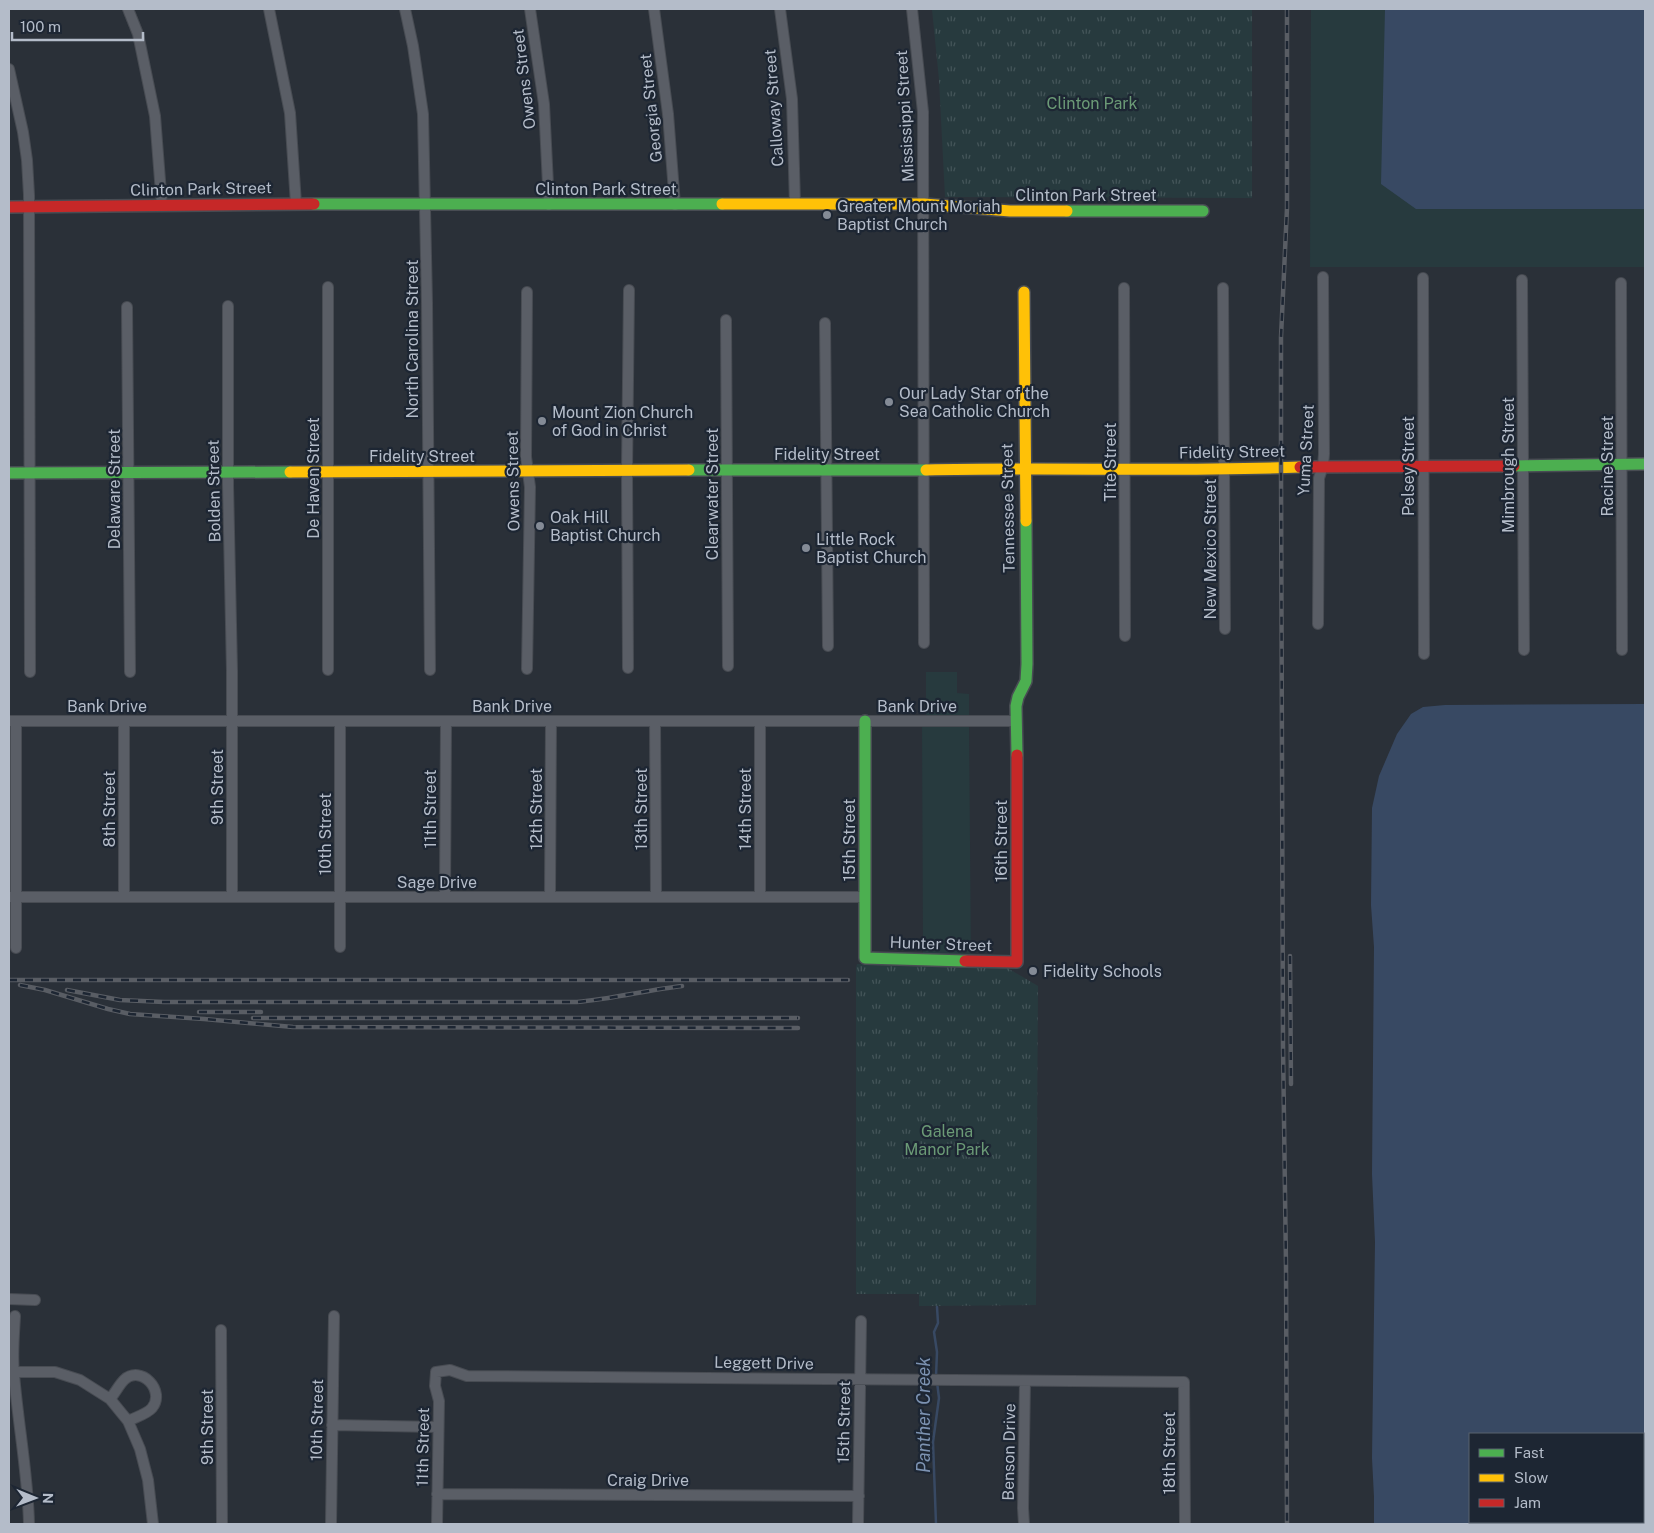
<svg xmlns="http://www.w3.org/2000/svg" width="1654" height="1533" viewBox="0 0 1654 1533" font-family="'Public Sans',sans-serif">
	<defs>
		<pattern id="park-tufts" width="24" height="20" patternUnits="userSpaceOnUse" patternTransform="scale(1.25)"><rect width="24" height="20" fill="#273a3e"/><path d="M3 7l-1-3M5 7V3M7 7l1-3M15 17l-1-3M17 17v-4M19 17l1-3" fill="none" stroke="#445559"/></pattern>
	</defs>
	<rect width="100%" height="100%" fill="#2a3038"/>
	<path fill="#273a3e" d="M 1311,9 L 1645,9 L 1645,267 L 1310,267 Z
		M 926,672 L 957,672 L 957,693 L 969,694 L 969,716 L 926,715 Z
		M 922,726 L 969,726 L 971,956 L 923,957 Z"/>
	<path fill="url(#park-tufts)" d="M 932,9 L 1252,9 L 1252,198 L 945,197 L 939,80 Z
		M 857,964 L 1008,965 L 1009,969 L 1038,986 L 1036,1305 L 919,1306 L 919,1294 L 856,1294 L 856,968 Z"/>
	<path fill="#384963" fill-rule="evenodd" d="M 1385,9 L 1645,9 L 1645,209 L 1416,209 L 1381,184 Z
		M 1645,704 L 1645,1524 L 1374,1524 L 1374,1497 L 1372,1458 L 1375,1242 L 1372,1174 L 1374,947 L 1371,905 L 1372,808 L 1379,776 L 1397,734 L 1411,714 L 1423,707 L 1445,705 ZM 1470,1434 L 1643,1434 L 1643,1522 L 1470,1522 Z"/>
	<g fill="none" stroke-linecap="round" stroke-linejoin="round">
		<path stroke="#384963" stroke-width="2.5" d="M 936,1376 L 937,1352 L 934,1332 L 938,1323 L 937,1307
			M 936,1524 L 933,1442 L 939,1398 L 937,1382"/>
		<g stroke="#484c53" stroke-width="12">
			<path id="street" d="M 128,9 L 138,34 L 155,116 L 162,206
				M 269,9 L 290,113 L 296,204
				M 405,9 L 413,46 L 423,114 L 427,303 L 430,670
				M 530,9 L 544,104 L 549,205
				M 654,9 L 668,114 L 675,205
				M 780,9 L 792,99 L 795,204
				M 912,9 L 923,112 L 924,643
				M 9,69 L 23,132 L 27,160 L 29,195 L 30,672
				M 1423,278 L 1424,654
				M 1522,280 L 1524,650
				M 1621,283 L 1622,650
				M 328,287 L 328,670
				M 1124,288 L 1125,636
				M 1223,288 L 1225,629
				M 527,292 L 526,457 L 530,487 L 527,669
				M 228,306 L 228,485 L 232,671 L 232,897
				M 127,307 L 130,672
				M 726,320 L 728,666
				M 825,323 L 828,646
				M 1318,624 L 1319,478 L 1323,466 L 1324,454 L 1323,277
				M 628,668 L 627,471 L 629,290
				M 9,721 L 1016,721
				M 655,721 L 656,897
				M 760,721 L 760,897
				M 9,897 L 865,897
				M 124,897 L 124,722
				M 445,897 L 446,721
				M 550,897 L 551,721
				M 340,947 L 340,721
				M 16,948 L 16,721
				M 9,1299 L 35,1300
				M 15,1316 C 14,1335 12,1355 14,1374 C 18,1424 28,1474 29,1524
				M 221,1330 L 222,1524
				M 9,1372 L 55,1372 L 80,1380 L 110,1399 L 128,1421 L 140,1449 L 148,1480 L 153,1524
				M 110,1399 C 115,1393 119,1385 124,1380 C 141,1364 166,1391 152,1408 C 147,1414 136,1417 128,1421
				M 332,1425 L 438,1427
				M 437,1494 L 859,1496
				M 331,1524 L 334,1316
				M 437,1524 L 439,1401 L 435,1386 L 436,1372 L 450,1370 L 467,1376 L 1184,1382 L 1185,1524
				M 858,1524 L 861,1321
				M 1024,1524 L 1023,1508 L 1025,1381"/>
		</g>
		<g stroke="#484c53" stroke-width="14">
			<path id="fast" d="M 314,204 L 722,204
				M 1067,211 L 1203,211
				M 1514,466 L 1645,464
				M 689,470 L 926,470
				M 9,473 L 290,472
				M 865,721 L 865,958 L 965,961
				M 1017,755 L 1016,706 L 1018,697 L 1026,681 L 1027,664 L 1026,521"/>
		</g>
		<g stroke="#484c53" stroke-width="14">
			<path id="slow" d="M 722,204 L 924,204 L 1010,211 L 1067,211
				M 1024,292 L 1026,521
				M 926,470 C 1051,467 1176,472 1300,467
				M 290,472 L 689,470"/>
		</g>
		<g stroke="#484c53" stroke-width="14">
			<path id="jam" d="M 9,207 L 314,204
				M 1300,467 L 1514,466
				M 965,961 L 1017,962 L 1017,755"/>
		</g>
		<use href="#street" stroke="#5a5e66" stroke-width="10"/>
		<use href="#fast" stroke="#4caf50" stroke-width="11"/>
		<use href="#slow" stroke="#ffc107" stroke-width="11"/>
		<use href="#jam" stroke="#c62828" stroke-width="11"/>
		<g stroke="#595d64" stroke-width="4.5">
			<path id="rail" d="M 1287,9 L 1287,208 L 1281,337 L 1281,467 L 1283,1046 L 1286,1266 L 1287,1524
				M 1290,956 L 1291,1084
				M 9,980 L 848,980
				M 20,985 L 45,990 L 108,1009 L 130,1014 L 204,1019 L 293,1027 L 798,1028
				M 67,990 L 120,1000 L 164,1002 L 577,1002 C 612,999 647,990 682,986
				M 199,1012 L 261,1012
				M 253,1018 L 798,1018"/>
		</g>
		<use href="#rail" stroke="#1d2633" stroke-width="2.5" stroke-dasharray="8" stroke-linecap="butt"/>
	</g>
	<g fill="#848b96" stroke="#1d2633" stroke-width="2">
		<circle cx="827" cy="215" r="5"/>
		<circle cx="889" cy="402" r="5"/>
		<circle cx="542" cy="421" r="5"/>
		<circle cx="540" cy="526" r="5"/>
		<circle cx="806" cy="548" r="5"/>
		<circle cx="1033" cy="971" r="5"/>
	</g>
	<g text-anchor="middle" dominant-baseline="central" stroke-width="4.5" stroke-linejoin="round" paint-order="stroke">
		<g font-size="16" fill="#b4bcc9" stroke="#1d2633">
			<text transform="translate(524 79) rotate(-97)">Owens Street</text>
			<text transform="translate(651 108) rotate(-96)">Georgia Street</text>
			<text transform="translate(774 108) rotate(-94)">Calloway Street</text>
			<text transform="translate(905 116) rotate(-93)">Mississippi Street</text>
			<text transform="translate(201 189) rotate(-1)">Clinton Park Street</text>
			<text x="606" y="189">Clinton Park Street</text>
			<text x="1086" y="195">Clinton Park Street</text>
			<text transform="translate(412 339) rotate(-90)">North Carolina Street</text>
			<text transform="translate(1306 450) rotate(-87)">Yuma Street</text>
			<text transform="translate(1232 452) rotate(-1)">Fidelity Street</text>
			<text x="827" y="454">Fidelity Street</text>
			<text x="422" y="456">Fidelity Street</text>
			<text transform="translate(1110 462) rotate(-90)">Tite Street</text>
			<text transform="translate(1508 465) rotate(-90)">Mimbrough Street</text>
			<text transform="translate(1408 466) rotate(-90)">Pelsey Street</text>
			<text transform="translate(1607 466) rotate(-90)">Racine Street</text>
			<text transform="translate(313 478) rotate(-90)">De Haven Street</text>
			<text transform="translate(513 481) rotate(-91)">Owens Street</text>
			<text transform="translate(114 489) rotate(-90)">Delaware Street</text>
			<text transform="translate(214 491) rotate(-91)">Bolden Street</text>
			<text transform="translate(712 494) rotate(-90)">Clearwater Street</text>
			<text transform="translate(1008 508) rotate(-91)">Tennessee Street</text>
			<text transform="translate(1210 549) rotate(-90)">New Mexico Street</text>
			<text x="107" y="706">Bank Drive</text>
			<text x="512" y="706">Bank Drive</text>
			<text x="917" y="706">Bank Drive</text>
			<text transform="translate(217 787) rotate(-90)">9th Street</text>
			<text transform="translate(109 809) rotate(-90)">8th Street</text>
			<text transform="translate(430 809) rotate(-90)">11th Street</text>
			<text transform="translate(536 809) rotate(-90)">12th Street</text>
			<text transform="translate(641 809) rotate(-90)">13th Street</text>
			<text transform="translate(745 809) rotate(-90)">14th Street</text>
			<text transform="translate(325 834) rotate(-90)">10th Street</text>
			<text transform="translate(849 840) rotate(-90)">15th Street</text>
			<text transform="translate(1001 841) rotate(-90)">16th Street</text>
			<text x="437" y="882">Sage Drive</text>
			<text transform="translate(941 944) rotate(2)">Hunter Street</text>
			<text transform="translate(764 1363) rotate(1)">Leggett Drive</text>
			<text transform="translate(317 1420) rotate(-89)">10th Street</text>
			<text transform="translate(844 1422) rotate(-89)">15th Street</text>
			<text transform="translate(207 1427) rotate(-90)">9th Street</text>
			<text transform="translate(423 1447) rotate(-89)">11th Street</text>
			<text transform="translate(1009 1452) rotate(-89)">Benson Drive</text>
			<text transform="translate(1169 1453) rotate(-90)">18th Street</text>
			<text x="648" y="1480">Craig Drive</text>
		</g>
		<g font-size="16" fill="#6b9a76" stroke="#1d2633">
			<text x="1092" y="103">Clinton Park</text>
			<text x="947" y="1131">Galena<tspan x="947" dy="18">Manor Park</tspan></text>
		</g>
		<g font-size="16" fill="#b4bcc9" stroke="#1d2633" text-anchor="start">
			<text x="837" y="206">Greater Mount Moriah<tspan x="837" dy="18">Baptist Church</tspan></text>
			<text x="899" y="393">Our Lady Star of the<tspan x="899" dy="18">Sea Catholic Church</tspan></text>
			<text x="552" y="412">Mount Zion Church<tspan x="552" dy="18">of God in Christ</tspan></text>
			<text x="550" y="517">Oak Hill<tspan x="550" dy="18">Baptist Church</tspan></text>
			<text x="816" y="539">Little Rock<tspan x="816" dy="18">Baptist Church</tspan></text>
			<text x="1043" y="971">Fidelity Schools</text>
		</g>
		<g font-size="18" font-style="italic" fill="#7c92b1" stroke="#1d2633">
			<text transform="translate(923 1415) rotate(-90)">Panther Creek</text>
		</g>
	</g>
	<rect width="1654" height="1533" fill="none" stroke="#b4bcc9" stroke-width="20"/>
	<rect x="1469" y="1433" width="175" height="90" fill="#1d2633" stroke="#59626f"/>
	<rect x="1479" y="1449" width="25" height="8" fill="#4caf50" stroke="#59626f"/>
	<text x="1514" y="1458" font-size="15" fill="#b4bcc9">Fast</text>
	<rect x="1479" y="1474" width="25" height="8" fill="#ffc107" stroke="#59626f"/>
	<text x="1514" y="1483" font-size="15" fill="#b4bcc9">Slow</text>
	<rect x="1479" y="1499" width="25" height="8" fill="#c62828" stroke="#59626f"/>
	<text x="1514" y="1508" font-size="15" fill="#b4bcc9">Jam</text>
	<g transform="translate(35 1498) rotate(91)" stroke="#1d2633" stroke-width="4" paint-order="stroke">
	<path d="M0-4L9 19L0 12L-9 19Z" fill="#b4bcc9"/>
	<text y="-8" font-size="14" font-weight="bold" text-anchor="middle" fill="#b4bcc9">N</text>
	</g>
	<path d="M12 32v8h131v-8" fill="none" stroke="#b4bcc9" stroke-width="2.5"/>
	<text x="20" y="32" font-size="15" fill="#b4bcc9" stroke="#1d2633" stroke-width="4" paint-order="stroke">100 m</text>
</svg>
